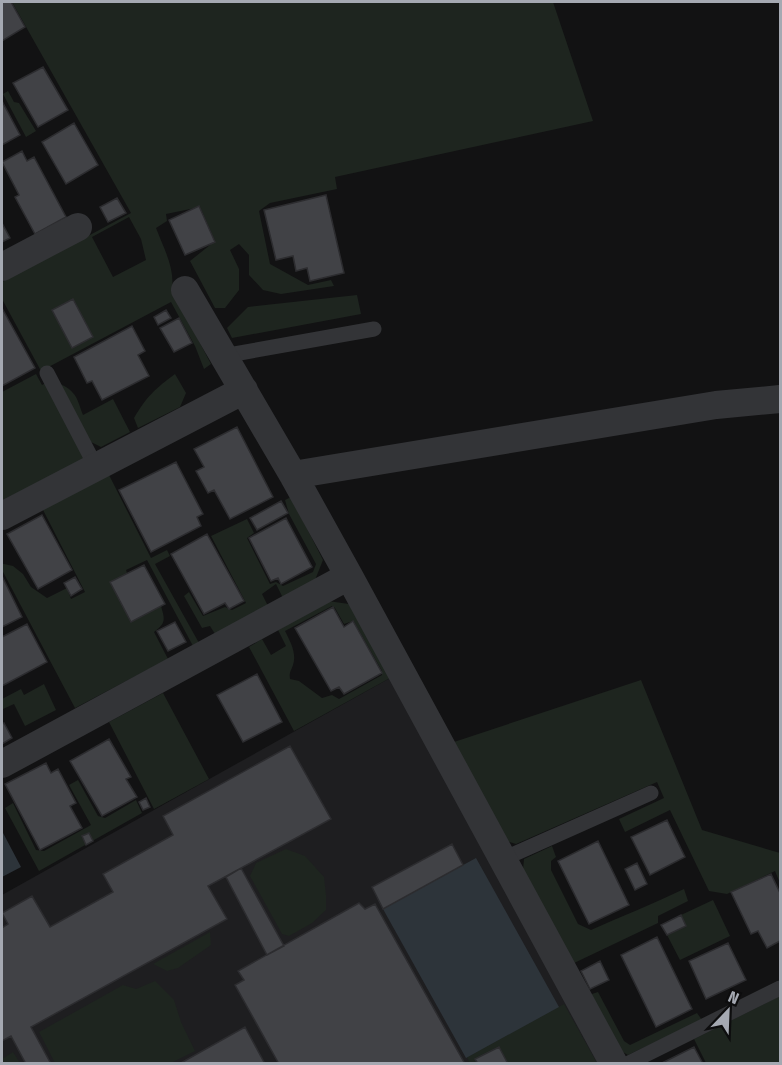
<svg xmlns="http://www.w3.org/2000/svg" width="782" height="1065" viewBox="0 0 782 1065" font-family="'Fira Sans Condensed',sans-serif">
	<rect width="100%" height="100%" fill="#121213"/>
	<path fill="#1e1e20" d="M 390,678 L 601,1063 L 2,1063 L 2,895 Z"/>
	<path fill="#1e251f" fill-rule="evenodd" d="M 12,2 L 553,2 L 593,121 L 335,177 L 337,189 L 270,203 L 259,211 L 270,264 L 308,285 L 331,280 L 334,286 L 281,294 L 263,290 L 249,275 L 249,255 L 239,244 L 230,250 L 239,269 L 239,290 L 225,308 L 215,308 L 190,261 L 215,241 L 200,207 L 166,214 L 167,221 L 156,228 C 164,249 175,268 172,290 L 211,364 L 204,369 L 195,346 L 171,302 L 41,371 L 2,299 L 2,282 L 131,213 ZM 129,217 L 141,239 L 146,260 L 113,277 L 92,237 ZM 73,299 L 93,337 L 72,348 L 53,310 Z
		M 8,91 L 14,102 L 19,103 L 36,131 L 26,137 L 3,94 Z
		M 357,295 L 361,314 L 232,338 L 227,328 L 248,307 Z
		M 36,374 L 42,385 C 51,380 66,384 73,393 C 78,398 80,408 83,415 L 113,399 L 130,432 L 101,447 L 91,442 L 83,459 L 2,501 L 2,392 Z
		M 175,374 L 186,393 L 180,407 L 138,428 L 134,418 C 147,396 155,389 175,374 Z
		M 108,473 L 151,558 L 167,550 L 170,556 L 155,564 L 199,643 L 193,646 L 147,560 L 126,570 L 127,573 L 111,583 L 131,622 L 161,606 C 165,620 166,623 154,632 L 168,659 L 75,708 L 2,570 L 2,564 L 4,564 L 13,566 L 23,574 L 31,587 L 47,598 L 67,588 L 71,599 L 85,592 L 42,508 Z
		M 291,497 L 323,560 L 315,580 L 283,598 L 276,584 L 262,594 L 268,606 L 215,634 L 210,626 L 202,628 L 184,596 L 189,592 L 203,616 L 225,607 L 232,610 L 246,603 L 211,536 L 247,519 L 254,533 L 247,538 L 270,584 L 276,582 L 283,586 L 313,572 L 316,564 L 289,514 L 285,500 Z
		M 328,601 L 349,604 L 390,678 L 294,731 L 249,647 L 262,639 L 271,655 L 286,646 L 278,630 ZM 332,606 L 335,608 L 344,624 L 350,622 L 354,622 L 382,671 L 382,675 L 339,699 L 332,695 L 322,698 L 299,681 L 290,679 C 289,672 291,671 293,665 C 297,653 290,641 285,631 Z
		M 641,680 L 702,830 L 780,853 L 780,883 L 775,871 L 727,894 L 709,891 L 670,810 L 625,832 L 619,819 L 664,798 L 657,782 L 516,844 L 506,841 L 454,742 Z
		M 44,684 L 56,710 L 25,726 L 14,704 L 3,709 L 2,705 L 2,699 L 21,689 L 24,695 Z
		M 163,693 L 209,779 L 154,809 L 109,722 Z
		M 78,780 L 98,816 L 105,818 L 136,800 L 142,813 L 39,871 L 5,808 L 13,803 L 36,850 L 44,851 L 91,825 L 69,785 Z
		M 552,846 L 556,857 L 551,861 L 551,870 L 578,924 L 591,930 C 622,916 653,904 684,889 L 688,901 L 658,916 L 658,923 L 572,964 L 523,870 L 524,859 Z
		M 286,849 L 305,856 L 324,877 L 326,895 L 326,910 L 312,923 L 289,936 L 282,934 L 250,876 L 256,863 Z
		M 713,900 L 730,936 L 680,960 L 667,935 L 686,926 L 681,915 Z
		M 210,932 L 211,945 L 178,968 L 167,971 L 153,964 Z
		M 155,981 L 174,1000 L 181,1022 L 195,1051 L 171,1063 L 55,1063 L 39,1032 L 123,985 L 136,989 Z
		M 598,992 L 624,1041 L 630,1045 L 697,1013 L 702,1020 L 628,1055 L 616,1048 L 589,995 Z
		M 780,996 L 780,1063 L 706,1063 L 694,1039 Z
		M 564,1004 L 597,1063 L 470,1064 L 467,1057 Z
		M 13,1052 L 20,1063 L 2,1063 L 2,1059 Z"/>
	<path fill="#2d343a" d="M 2,831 L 21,867 L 2,877 Z
		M 476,858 L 559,1007 L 466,1058 L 383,909 Z"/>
	<path fill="#414246" stroke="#2c2c2f" stroke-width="1.5" d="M 2,2 L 11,2 L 25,27 L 2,41 Z
		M 43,67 L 68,110 L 38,127 L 13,83 Z
		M 2,101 L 20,135 L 2,145 Z
		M 74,123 L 98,165 L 66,184 L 42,142 Z
		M 22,151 L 27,161 L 34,157 L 66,217 L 35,234 L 15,197 L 19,195 L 2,162 Z
		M 326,195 L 344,273 L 310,281 L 307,268 L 296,271 L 293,256 L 276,260 L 264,210 Z
		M 117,198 L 126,213 L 108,222 L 100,207 Z
		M 199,206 L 215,242 L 185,255 L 169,220 Z
		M 2,223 L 10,238 L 2,242 Z
		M 73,299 L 93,337 L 72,348 L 52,310 Z
		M 2,308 L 35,368 L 2,386 Z
		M 166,310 L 171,318 L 158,325 L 154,317 Z
		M 179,318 L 192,343 L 174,352 L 160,328 Z
		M 132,326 L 145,351 L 138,355 L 149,376 L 102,400 L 92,381 L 87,383 L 74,357 Z
		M 237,427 L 273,497 L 230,519 L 214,490 L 208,493 L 196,471 L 204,467 L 194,449 Z
		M 176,462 L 203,514 L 197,517 L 201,526 L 151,552 L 119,490 Z
		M 281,501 L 288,513 L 257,530 L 250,518 Z
		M 42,515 L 72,570 L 38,589 L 7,534 Z
		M 286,518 L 312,567 L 281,584 L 278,578 L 271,581 L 249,538 Z
		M 207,534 L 244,601 L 229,609 L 225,603 L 204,614 L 171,554 Z
		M 144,565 L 165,604 L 131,622 L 110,582 Z
		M 2,576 L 22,617 L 2,627 Z
		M 75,577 L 82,589 L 71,596 L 64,583 Z
		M 333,607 L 344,627 L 353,621 L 382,673 L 344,694 L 339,687 L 331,691 L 295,628 Z
		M 175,622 L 186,642 L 168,651 L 157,631 Z
		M 27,624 L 47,662 L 2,686 L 2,637 Z
		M 257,674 L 282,722 L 243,742 L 217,695 Z
		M 4,723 L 12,738 L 2,744 L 2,724 Z
		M 109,739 L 131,777 L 126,779 L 137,797 L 102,816 L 70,761 Z
		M 290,746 L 331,819 L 208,886 L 227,919 L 31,1027 L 51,1064 L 26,1064 L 11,1036 L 2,1041 L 2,928 L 8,924 L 2,913 L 32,896 L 50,927 L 113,892 L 103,874 L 173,835 L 163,816 Z
		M 46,763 L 51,773 L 58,769 L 76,803 L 70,806 L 82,828 L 40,850 L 5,784 Z
		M 146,798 L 150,807 L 143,810 L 139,802 Z
		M 667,820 L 685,857 L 650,875 L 631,837 Z
		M 89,833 L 93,841 L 86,845 L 82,836 Z
		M 598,841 L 629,905 L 589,924 L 558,861 Z
		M 452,844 L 463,865 L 383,909 L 372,887 Z
		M 637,863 L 647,884 L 635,890 L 625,869 Z
		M 241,868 L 284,946 L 267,955 L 226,877 Z
		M 771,874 L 780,893 L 780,941 L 767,948 L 758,931 L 751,934 L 731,892 Z
		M 359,903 L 365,909 L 375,904 L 465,1064 L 279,1064 L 235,985 L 244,980 L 238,971 Z
		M 681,915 L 686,926 L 667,935 L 661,925 Z
		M 657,937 L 692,1009 L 656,1027 L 621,955 Z
		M 728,943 L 746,980 L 706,999 L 689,961 Z
		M 600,961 L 609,980 L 590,989 L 581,971 Z
		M 245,1027 L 265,1064 L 179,1064 Z
		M 499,1047 L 508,1064 L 478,1064 L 475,1059 Z
		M 694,1047 L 703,1064 L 660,1064 Z"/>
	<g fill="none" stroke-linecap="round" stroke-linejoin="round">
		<path stroke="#333437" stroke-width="15" d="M 223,356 L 374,329
			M 47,373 L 96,467
			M 503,859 L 651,793
			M 627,1064 L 780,988"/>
		<path stroke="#333437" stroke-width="28" d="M 2,267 L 78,227
			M 185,290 L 293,475 L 349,576 L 614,1064
			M 293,475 L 716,405 L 780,399
			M 2,516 L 244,390
			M 2,764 L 349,576"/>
	</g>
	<rect width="782" height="1065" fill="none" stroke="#a5a9b2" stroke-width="6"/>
	<g transform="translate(728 1011) rotate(23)" stroke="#0d0d0e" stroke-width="4.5" paint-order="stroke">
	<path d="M0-4.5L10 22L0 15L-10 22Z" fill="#a5a9b2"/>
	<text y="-9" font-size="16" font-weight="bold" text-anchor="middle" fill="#a5a9b2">N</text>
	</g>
</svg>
